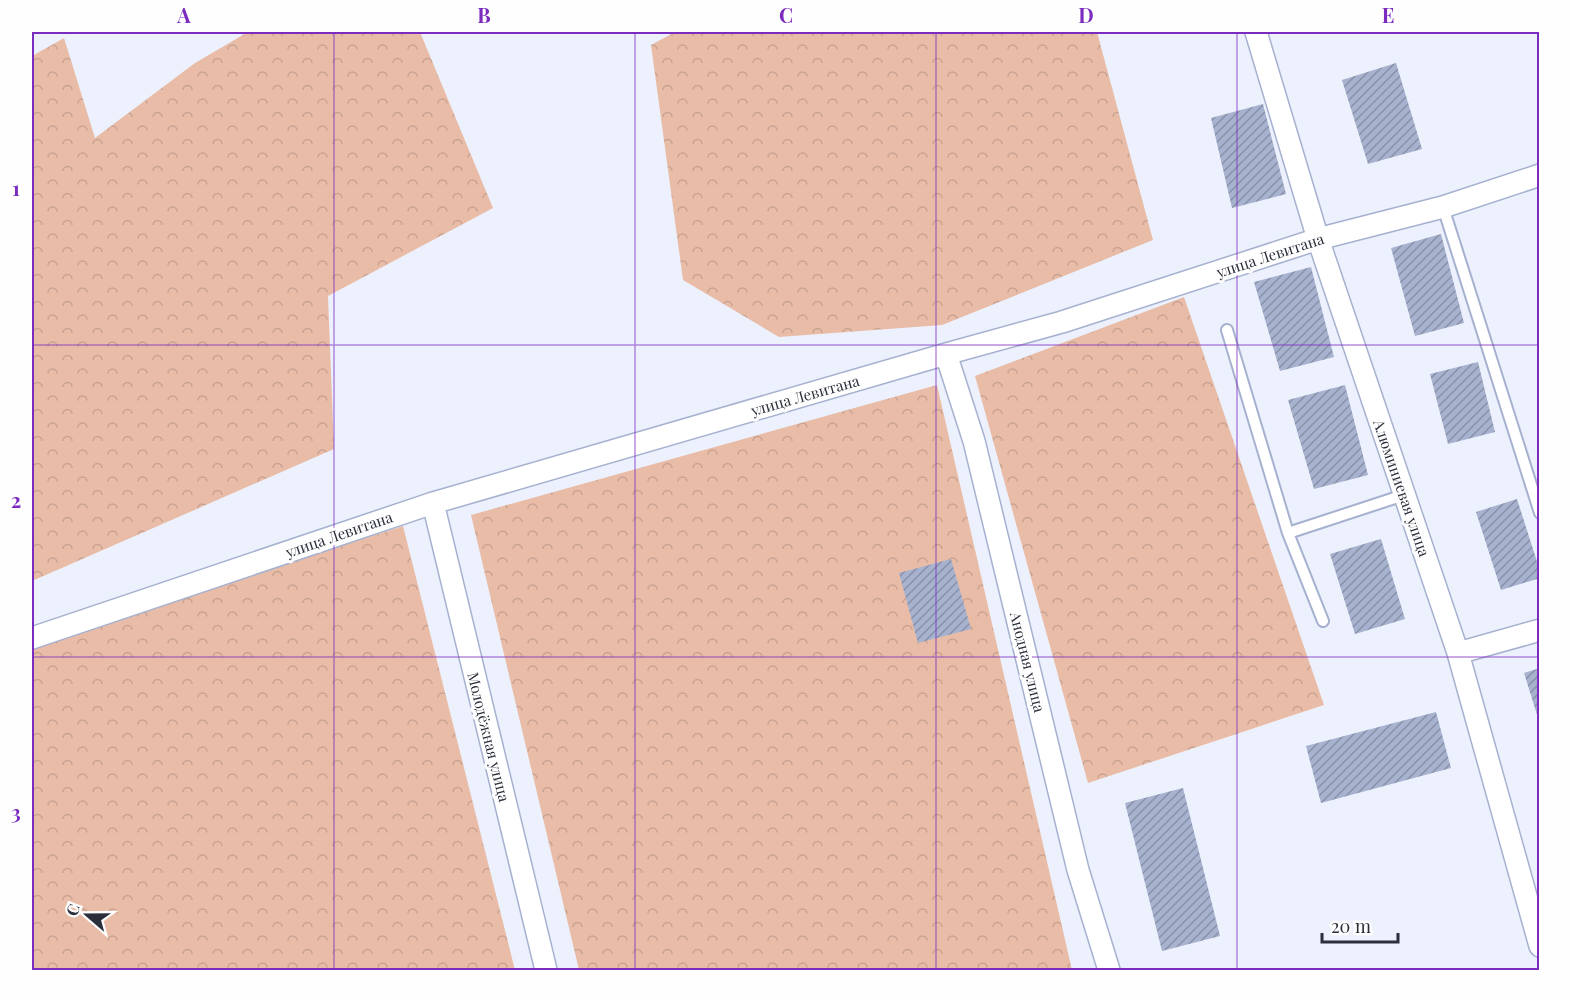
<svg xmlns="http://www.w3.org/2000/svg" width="1571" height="1002" viewBox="0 0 1571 1002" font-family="'Playfair Display',serif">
	<defs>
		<pattern id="forest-crowns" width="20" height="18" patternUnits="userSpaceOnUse" patternTransform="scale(1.5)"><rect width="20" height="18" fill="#e9bca7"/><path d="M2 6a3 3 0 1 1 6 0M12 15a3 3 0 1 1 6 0" fill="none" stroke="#c8a291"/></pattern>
		<pattern id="building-hatch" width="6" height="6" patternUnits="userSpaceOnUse" patternTransform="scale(1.5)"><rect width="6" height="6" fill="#a7b2cf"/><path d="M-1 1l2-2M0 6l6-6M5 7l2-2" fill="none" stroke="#8891a9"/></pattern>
	</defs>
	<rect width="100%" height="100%" fill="#ecf1fd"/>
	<path fill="url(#forest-crowns)" d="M 248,32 L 420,32 L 493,208 L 328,296 L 334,449 L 32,581 L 32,56 L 64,38 L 95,138 L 195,63 Z
		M 675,32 L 1097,32 L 1153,240 L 942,325 L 779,337 L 683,280 L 651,45 Z
		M 1184,297 L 1324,705 L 1088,783 L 975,376 Z
		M 937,385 L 1072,970 L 579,970 L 471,515 Z
		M 403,526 L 515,970 L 32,970 L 32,645 Z"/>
	<path fill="url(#building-hatch)" d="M 1396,63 L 1422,149 L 1368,164 L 1342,80 Z
		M 1263,104 L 1286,194 L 1232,208 L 1211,118 Z
		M 1441,234 L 1464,323 L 1415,336 L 1391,248 Z
		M 1311,267 L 1334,357 L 1280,371 L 1254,282 Z
		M 1478,362 L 1495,432 L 1448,444 L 1430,374 Z
		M 1345,385 L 1368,475 L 1314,489 L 1288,400 Z
		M 1517,499 L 1540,571 L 1540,578 L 1501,590 L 1476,512 Z
		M 1381,539 L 1405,619 L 1355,634 L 1330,554 Z
		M 951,559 L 971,629 L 918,643 L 899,573 Z
		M 1540,668 L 1540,721 L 1539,721 L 1524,673 Z
		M 1436,712 L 1451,768 L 1321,803 L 1306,746 Z
		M 1183,788 L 1220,936 L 1162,951 L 1125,803 Z"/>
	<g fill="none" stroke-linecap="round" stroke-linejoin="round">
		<g stroke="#a6b1cf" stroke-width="14">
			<path id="service" d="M 1443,207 L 1540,513
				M 1227,330 L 1288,533 L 1404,495
				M 1288,533 L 1323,621"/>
		</g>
		<g stroke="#a6b1cf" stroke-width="24">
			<path id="minor" d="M 1256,32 L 1318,239 L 1458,653 L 1540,946
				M 946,354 L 974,441 L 1078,870 L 1109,970
				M 433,503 L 546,970
				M 32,638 L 433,503 L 946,354 L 1062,322 L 1318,239 L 1443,207 L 1540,175
				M 1458,653 L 1540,630"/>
		</g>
		<use href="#service" stroke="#fff" stroke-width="10"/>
		<use href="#minor" stroke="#fff" stroke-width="21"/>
	</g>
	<path fill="none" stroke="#7b2cbf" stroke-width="1.5" stroke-opacity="0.55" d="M 334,32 L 334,970M 635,32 L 635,970M 936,32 L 936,970M 1237,32 L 1237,970M 32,345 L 1540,345M 32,657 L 1540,657"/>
	<g text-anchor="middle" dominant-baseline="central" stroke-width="6" stroke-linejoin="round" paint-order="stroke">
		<g font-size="15" fill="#2b2f3b" stroke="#fefefe">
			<text transform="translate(1270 255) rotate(-18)">улица Левитана</text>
			<text transform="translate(805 395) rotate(-16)">улица Левитана</text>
			<text transform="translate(1402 488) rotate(71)">Алюминиевая улица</text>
			<text transform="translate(339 534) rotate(-19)">улица Левитана</text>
			<text transform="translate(1028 662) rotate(76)">Анодная улица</text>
			<text transform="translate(489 737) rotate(76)">Молодёжная улица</text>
		</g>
	</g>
	<rect width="1571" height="1002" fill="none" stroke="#fefefe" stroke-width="66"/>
	<g transform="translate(87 915) rotate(290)" stroke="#fefefe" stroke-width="4.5" paint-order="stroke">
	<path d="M0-4.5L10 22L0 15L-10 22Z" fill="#2b2f3b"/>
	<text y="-9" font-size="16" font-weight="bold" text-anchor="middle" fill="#2b2f3b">С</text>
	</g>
	<path d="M1322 933v9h76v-9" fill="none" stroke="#2b2f3b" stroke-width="3"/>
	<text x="1331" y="933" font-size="18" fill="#2b2f3b" stroke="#fefefe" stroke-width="4.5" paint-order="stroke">20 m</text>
	<rect x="33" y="33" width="1505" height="936" fill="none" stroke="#7b2cbf" stroke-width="2"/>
	<g font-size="20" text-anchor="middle" font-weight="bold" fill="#7b2cbf">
		<text x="184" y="23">A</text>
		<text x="484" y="23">B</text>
		<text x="786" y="23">C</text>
		<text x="1086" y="23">D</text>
		<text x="1388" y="23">E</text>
		<text x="16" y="196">1</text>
		<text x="16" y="508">2</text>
		<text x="16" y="820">3</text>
	</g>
</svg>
